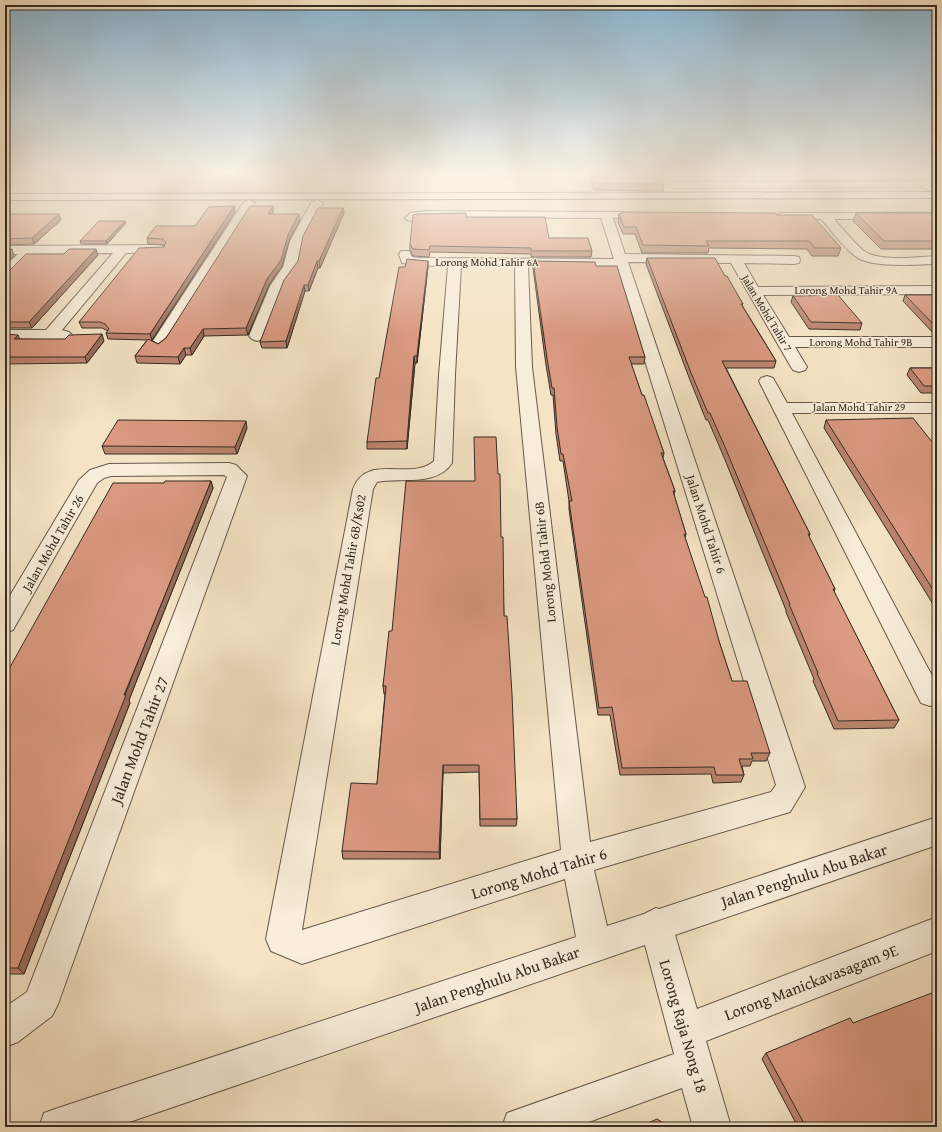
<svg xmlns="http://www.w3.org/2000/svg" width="942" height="1132" viewBox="0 0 942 1132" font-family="'Gentium Book Plus',serif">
	<rect width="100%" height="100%" fill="#f4e3c4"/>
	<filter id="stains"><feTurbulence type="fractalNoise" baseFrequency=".005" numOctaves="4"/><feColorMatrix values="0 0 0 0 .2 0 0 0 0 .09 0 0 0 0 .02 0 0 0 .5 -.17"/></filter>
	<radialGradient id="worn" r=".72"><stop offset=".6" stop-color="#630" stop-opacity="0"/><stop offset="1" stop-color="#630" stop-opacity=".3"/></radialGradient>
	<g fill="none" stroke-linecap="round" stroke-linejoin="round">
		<g stroke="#66594a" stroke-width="2">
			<path id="minor" d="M 926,181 L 937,187 L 937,195 L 924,187 L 674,188 L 669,185 L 674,182 Z
				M 249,200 L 255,203 L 167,344 L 164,347 L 159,349 L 154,347 L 151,344 L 243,203 Z
				M 317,200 L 323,203 L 302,241 L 297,267 L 284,286 L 265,336 L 262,339 L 257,341 L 252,339 L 249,336 L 270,286 L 283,267 L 290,241 L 311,203 Z
				M 426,211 L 622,212 L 626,213 L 628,215 L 626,217 L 613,218 L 625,254 L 794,256 L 799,257 L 800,260 L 799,263 L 794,264 L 744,263 L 758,287 L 937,286 L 937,294 L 763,295 L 789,337 L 937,337 L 937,347 L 795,347 L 807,367 L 805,370 L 799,372 L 793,370 L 791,367 L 731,263 L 628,262 L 805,787 L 790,812 L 594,870 L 607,926 L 644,914 L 656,908 L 659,909 L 937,817 L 937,845 L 675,935 L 697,1009 L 937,917 L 937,951 L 706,1041 L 731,1127 L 693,1127 L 682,1088 L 575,1127 L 502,1127 L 507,1113 L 674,1054 L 645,945 L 115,1127 L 39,1127 L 44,1113 L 58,1108 L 576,937 L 565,879 L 302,964 L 271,951 L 266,939 L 353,489 C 367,452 411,482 434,461 L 439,375 L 448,266 C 433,266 418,266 402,263 L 399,254 L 401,251 L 409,251 L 412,257 L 420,258 L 614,259 L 601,218 L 426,217 L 417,218 L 411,221 L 407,220 L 405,218 L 410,213 ZM 461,266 L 515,266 L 516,367 L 561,850 L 302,930 L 373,489 L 377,482 C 401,477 436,487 452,463 L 455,375 ZM 528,266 L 616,267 L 776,785 L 771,792 L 590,842 L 532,367 Z
				M 782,213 L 937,213 L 937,219 L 834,219 C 843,229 853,242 864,251 C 879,262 918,257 937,256 L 937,264 C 917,264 871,269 855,256 C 842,246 832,231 821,219 L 778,218 L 776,216 L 778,214 Z
				M 160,245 L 164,246 L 166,249 L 164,252 L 126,253 L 62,330 L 69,332 L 72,335 L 69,338 L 64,340 L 5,340 L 5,330 L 46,330 L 113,253 L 32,254 L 10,276 L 5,277 L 5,266 L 18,254 L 5,254 L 5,246 Z
				M 767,376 L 773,378 L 787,403 L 937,403 L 937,413 L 792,413 L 937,685 L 937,704 L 930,706 L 921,703 L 759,381 L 761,378 Z
				M 229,463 L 236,465 L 247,476 L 58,1004 L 52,1016 L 18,1042 L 5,1047 L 5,1007 L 27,992 L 227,477 L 224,475 L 111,476 L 104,478 L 97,483 L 13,630 L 5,633 L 5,604 L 79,480 L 90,470 L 109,464 Z"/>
		</g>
		<g stroke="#362b22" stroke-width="2">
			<path id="secondary" d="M 937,192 L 937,198 L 5,200 L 5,194 Z"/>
		</g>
		<use href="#minor" fill="#f8edd9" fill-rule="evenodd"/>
		<use href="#secondary" fill="#f8edd9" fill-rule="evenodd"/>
	</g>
	<path fill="#bb846f" stroke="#362b22" d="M 258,175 L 288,175 L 287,177 L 259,177 Z
		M 483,175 L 514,175 L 510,177 L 483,177 Z
		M 589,175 L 660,175 L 664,184 L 663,191 L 594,190 Z
		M 718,175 L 797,175 L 797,176 L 719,177 Z
		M 929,175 L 937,175 L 937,182 Z
		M 234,206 L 235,212 L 152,340 L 151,340 L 158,344 L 166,338 L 273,206 L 273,212 L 272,214 L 300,220 L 289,241 L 282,266 L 269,285 L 248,335 L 204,336 L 192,355 L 186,355 L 180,364 L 137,363 L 135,356 L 147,340 L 108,339 L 106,333 L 108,331 L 102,328 L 82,328 L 79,322 L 164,247 L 164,245 L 148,244 L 147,238 L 195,226 Z
		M 343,208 L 344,213 L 320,268 L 318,268 L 309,291 L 305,291 L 287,348 L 262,348 L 260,342 Z
		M 856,213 L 937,213 L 937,249 L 881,249 L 853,221 Z
		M 5,214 L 61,220 L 34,244 L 5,245 Z
		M 619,214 L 777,215 L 841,248 L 838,256 L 812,256 L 807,249 L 709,248 L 708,253 L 642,253 L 635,234 L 623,234 L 618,222 Z
		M 466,217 L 549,238 L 592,251 L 591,257 L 531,257 L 531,254 L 430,252 L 429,257 L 413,256 L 410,250 L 410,244 Z
		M 125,221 L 125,224 L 107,244 L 81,244 L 80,241 Z
		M 98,255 L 32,328 L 5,328 L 5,272 Z
		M 647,258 L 725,276 L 743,304 L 742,305 L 776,361 L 774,368 L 726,368 L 810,534 L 809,537 L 835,589 L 834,592 L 899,720 L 894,728 L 834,729 L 813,681 L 814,679 L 786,612 L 786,610 L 723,455 L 708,420 L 706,420 L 690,380 L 646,264 Z
		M 533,261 L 596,266 L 645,357 L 644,364 L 631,364 L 642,395 L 664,453 L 663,458 L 675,491 L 674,495 L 686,534 L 685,538 L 732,681 L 770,753 L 766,761 L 752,761 L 750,766 L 742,766 L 744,775 L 741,782 L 713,783 L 711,774 L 620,775 L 610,715 L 598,715 L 569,509 L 569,501 L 563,461 L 560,461 L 556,434 L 553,395 L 551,395 L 546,365 L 533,268 Z
		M 428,267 L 417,363 L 415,363 L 407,449 L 367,449 L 367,442 Z
		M 905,295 L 937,295 L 937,335 L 935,335 L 903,301 Z
		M 793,296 L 862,323 L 860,330 L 809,329 L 791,302 Z
		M 5,334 L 20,339 L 104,341 L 87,363 L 5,364 Z
		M 910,368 L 937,368 L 937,393 L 921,393 L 907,375 Z
		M 826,420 L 937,448 L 937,617 L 934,613 L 936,609 L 824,428 Z
		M 247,428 L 237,454 L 105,454 L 102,446 Z
		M 211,481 L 213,488 L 142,667 L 129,700 L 130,703 L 24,974 L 5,974 L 5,676 L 164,483 Z
		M 501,537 L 504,616 L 517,819 L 516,826 L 480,826 L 479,772 L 443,773 L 440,859 L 343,859 L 342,851 L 377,784 L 385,694 L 384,694 L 383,686 L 392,631 Z
		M 853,1023 L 937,1127 L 798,1127 L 762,1059 L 766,1053 Z"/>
	<path fill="#996b5a" stroke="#362b22" d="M 234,206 L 235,212 L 152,340 L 150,334 Z
		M 273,206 L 273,212 L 269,220 L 268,214 Z
		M 343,208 L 344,213 L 320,268 L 319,261 Z
		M 59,214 L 61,220 L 34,244 L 32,238 Z
		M 299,214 L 300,220 L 289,241 L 282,266 L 269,285 L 248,335 L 246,328 L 267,279 L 288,235 Z
		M 125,221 L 125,224 L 107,244 L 106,241 Z
		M 12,249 L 14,256 L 5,265 L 5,256 Z
		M 96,249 L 98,255 L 32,328 L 29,322 Z
		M 317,261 L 318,268 L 309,291 L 308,285 Z
		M 428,261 L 428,267 L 417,363 L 417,356 Z
		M 304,285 L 305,291 L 287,348 L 286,341 Z
		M 203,329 L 204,336 L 192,355 L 190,348 Z
		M 102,334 L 104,341 L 87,363 L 85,357 Z
		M 18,335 L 21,342 L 14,339 Z
		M 184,348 L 186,355 L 180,364 L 178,357 Z
		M 414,356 L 415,363 L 407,449 L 407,441 Z
		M 246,421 L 247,428 L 237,454 L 235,447 Z
		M 211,481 L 213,488 L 142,667 L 129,700 L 130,703 L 24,974 L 18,968 L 139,659 Z
		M 443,765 L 443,773 L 440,859 L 439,852 Z"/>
	<path fill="#da9981" stroke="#362b22" d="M 592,175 L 660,175 L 664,184 L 594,183 Z
		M 234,206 L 150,334 L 106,333 L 109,329 L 105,324 L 100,322 L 79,322 L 139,248 L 164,247 L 166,242 L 163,239 L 147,238 L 156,226 L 195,226 L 209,207 Z
		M 250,206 L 273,206 L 268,214 L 299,214 L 288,235 L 281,260 L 267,279 L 246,328 L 203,329 L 190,348 L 184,348 L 178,357 L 135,356 L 148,339 L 158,344 L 166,338 Z
		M 318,208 L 343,208 L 319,261 L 317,261 L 308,285 L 304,285 L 286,341 L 260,342 L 284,280 L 298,261 L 303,236 Z
		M 624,212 L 775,213 L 777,215 L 812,215 L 841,248 L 815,248 L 809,241 L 706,241 L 709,246 L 643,245 L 636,227 L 624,227 L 619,214 Z
		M 466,213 L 466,217 L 545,217 L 549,238 L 588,238 L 592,251 L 531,251 L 531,248 L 430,246 L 429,250 L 413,249 L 410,244 L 413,215 L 417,214 Z
		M 856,213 L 937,213 L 937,241 L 884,241 Z
		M 5,214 L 59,214 L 32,238 L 5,239 Z
		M 99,221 L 125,221 L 106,241 L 80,241 Z
		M 5,249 L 12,249 L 5,256 Z
		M 69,249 L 96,249 L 29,322 L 5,322 L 5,272 L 9,271 L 26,254 L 64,254 Z
		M 647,258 L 715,258 L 725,276 L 727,276 L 743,304 L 741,304 L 776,361 L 722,361 L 810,534 L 808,534 L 835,589 L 833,589 L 899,720 L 838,721 L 817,673 L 818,673 L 789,604 L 790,604 L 725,447 L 710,413 L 708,413 L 691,373 Z
		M 407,259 L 428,261 L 417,356 L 414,356 L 407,441 L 367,442 L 376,378 L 379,378 L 399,267 L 405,267 Z
		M 533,261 L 595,262 L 596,266 L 617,266 L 645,357 L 629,357 L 642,395 L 644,395 L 664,453 L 661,453 L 675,491 L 673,491 L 686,534 L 684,534 L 705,597 L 707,597 L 719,641 L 732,681 L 747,681 L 770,753 L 751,753 L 753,759 L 739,759 L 744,775 L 716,775 L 714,767 L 622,768 L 612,707 L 599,708 L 569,501 L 572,501 L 563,454 L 561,454 L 557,427 L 554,388 L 552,388 L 547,358 Z
		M 838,295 L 862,323 L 811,322 L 793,296 Z
		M 905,295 L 937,295 L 937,328 Z
		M 5,334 L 18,335 L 14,339 L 65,339 L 69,335 L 102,334 L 85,357 L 5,357 Z
		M 910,368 L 937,368 L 937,386 L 924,386 Z
		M 913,418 L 937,448 L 937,596 L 826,420 Z
		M 118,420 L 246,421 L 235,447 L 102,446 Z
		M 474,437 L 496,437 L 498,474 L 500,474 L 501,537 L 503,537 L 504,616 L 507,616 L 512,694 L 517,819 L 480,819 L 479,765 L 443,765 L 439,852 L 342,851 L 351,783 L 377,784 L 386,686 L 383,686 L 389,631 L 392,631 L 406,481 L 475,481 Z
		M 165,481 L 211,481 L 139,659 L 124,695 L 126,695 L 18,968 L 5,968 L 5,676 L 113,483 L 164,483 Z
		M 937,991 L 937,1127 L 806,1127 L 766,1053 L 850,1018 L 853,1023 Z
		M 657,1119 L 670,1127 L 639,1127 Z"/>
	<linearGradient id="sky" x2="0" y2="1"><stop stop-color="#8ab8d6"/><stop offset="0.52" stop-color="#faf2e4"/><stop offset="1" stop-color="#faf2e4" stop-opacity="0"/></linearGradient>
	<rect width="942" height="334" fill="url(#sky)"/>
	<g text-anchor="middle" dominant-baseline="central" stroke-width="3" stroke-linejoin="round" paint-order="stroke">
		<g font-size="11" fill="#362b22" stroke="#f8edd9">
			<text x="487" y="262">Lorong Mohd Tahir 6A</text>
			<text x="846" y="290">Lorong Mohd Tahir 9A</text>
			<text transform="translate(767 313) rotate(59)">Jalan Mohd Tahir 7</text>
			<text x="861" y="342">Lorong Mohd Tahir 9B</text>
			<text x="859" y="407">Jalan Mohd Tahir 29</text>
		</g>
		<g font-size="13" fill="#362b22" stroke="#f8edd9">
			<text transform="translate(706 524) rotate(72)">Jalan Mohd Tahir 6</text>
			<text transform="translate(53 543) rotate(-60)">Jalan Mohd Tahir 26</text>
			<text transform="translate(545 562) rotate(-96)">Lorong Mohd Tahir 6B</text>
			<text transform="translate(348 570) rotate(-80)">Lorong Mohd Tahir 6B/Ks02</text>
		</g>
		<g font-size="16" fill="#362b22" stroke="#f8edd9">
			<text transform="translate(139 740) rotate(-69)">Jalan Mohd Tahir 27</text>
			<text transform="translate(539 873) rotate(-17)">Lorong Mohd Tahir 6</text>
			<text transform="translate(804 875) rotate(-18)">Jalan Penghulu Abu Bakar</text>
			<text transform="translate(497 979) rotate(-19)">Jalan Penghulu Abu Bakar</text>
			<text transform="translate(811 982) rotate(-21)">Lorong Manickavasagam 9E</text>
			<text transform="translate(684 1026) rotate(74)">Lorong Raja Nong 18</text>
		</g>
	</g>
	<rect width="942" height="1132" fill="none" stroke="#f4e3c4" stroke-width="20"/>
	<rect x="6" y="6" width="930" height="1120" fill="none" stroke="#362b22" stroke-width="2"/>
	<rect x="10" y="10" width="922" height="1112" fill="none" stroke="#362b22"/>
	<rect width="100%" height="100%" filter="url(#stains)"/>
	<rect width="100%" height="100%" fill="url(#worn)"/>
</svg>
